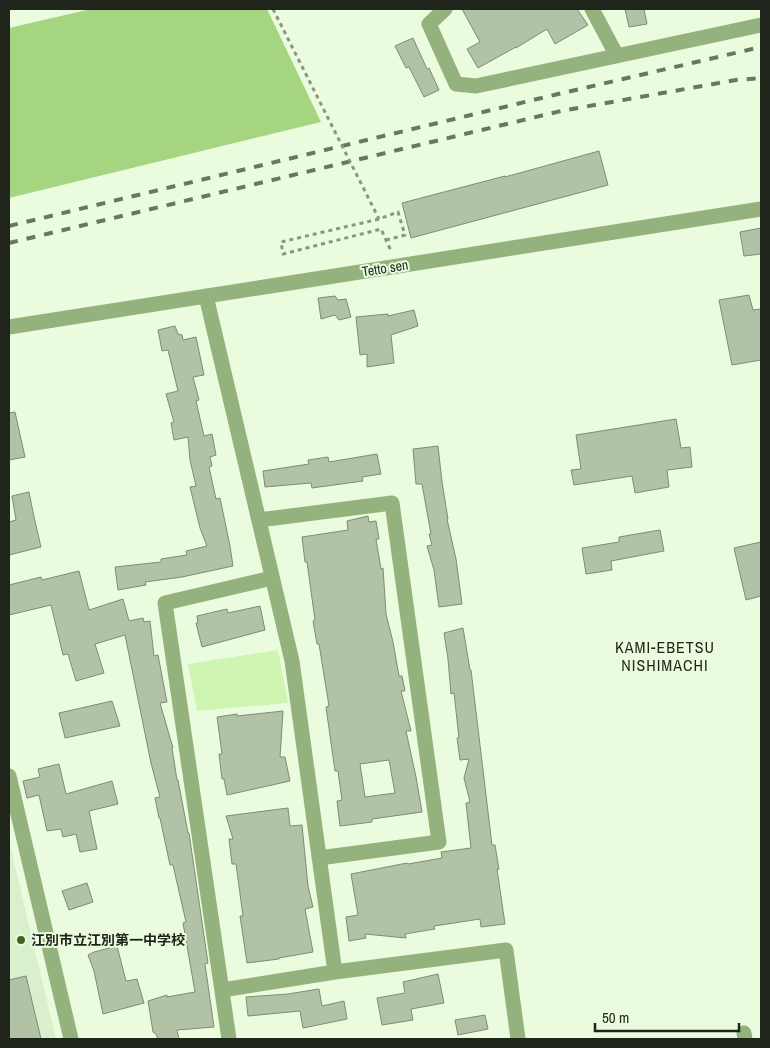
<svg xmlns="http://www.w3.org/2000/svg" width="770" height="1048" viewBox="0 0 770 1048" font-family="'Archivo Narrow','Noto Sans JP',sans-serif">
	<rect width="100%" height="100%" fill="#eafbde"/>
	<path fill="#daf0cc" d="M 9,841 L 56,1039 L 9,1039 Z"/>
	<path fill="#cef5b2" d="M 278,650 L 288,703 L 197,711 L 188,664 Z"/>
	<path fill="#a6d582" d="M 91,9 L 267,9 L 321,122 L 9,198 L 9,28 Z"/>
	<path fill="#b1c2a6" stroke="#7d8d72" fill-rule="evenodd" d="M 462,9 L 577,9 L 588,25 L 555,44 L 547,29 L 516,48 L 516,47 L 478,68 L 467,49 L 480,42 Z
		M 625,9 L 644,9 L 647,24 L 629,27 Z
		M 413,38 L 427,69 L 429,68 L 439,90 L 424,97 L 409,67 L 406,68 L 395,46 Z
		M 599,151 L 608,185 L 411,238 L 402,203 L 505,176 L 505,177 Z
		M 761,228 L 761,254 L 744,256 L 740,232 Z
		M 749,295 L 753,310 L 761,309 L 761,360 L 732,365 L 719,300 Z
		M 335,296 L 338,300 L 346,299 L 351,317 L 339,320 L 335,315 L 321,319 L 318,298 Z
		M 414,310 L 418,326 L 391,335 L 394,363 L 367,367 L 367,354 L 360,355 L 356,317 L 388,314 L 388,316 Z
		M 175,326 L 178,334 L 182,335 L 183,340 L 196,337 L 204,375 L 193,377 L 199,400 L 196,401 L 204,436 L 212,434 L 216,455 L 210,457 L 212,466 L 209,467 L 216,499 L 220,498 L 230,546 L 233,566 L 182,577 L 145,582 L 146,585 L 118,590 L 115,567 L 161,562 L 161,559 L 187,555 L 186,551 L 207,546 L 200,528 L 190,487 L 196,486 L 190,460 L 188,437 L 174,440 L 171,423 L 174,422 L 166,394 L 178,391 L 168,350 L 162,351 L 158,330 Z
		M 15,412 L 25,457 L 9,460 L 9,413 Z
		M 676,419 L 681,448 L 690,447 L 692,467 L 667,470 L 669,487 L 635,493 L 632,476 L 574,485 L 571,470 L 581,469 L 576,435 Z
		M 438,446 L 442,482 L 448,519 L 447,519 L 456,559 L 462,604 L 439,607 L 434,570 L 427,546 L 432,545 L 429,534 L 431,534 L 422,484 L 416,484 L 413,449 Z
		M 377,454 L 381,474 L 362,477 L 363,481 L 312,488 L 311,483 L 265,487 L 263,471 L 309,464 L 308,460 L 328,457 L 329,462 Z
		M 29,492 L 34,517 L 41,547 L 9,555 L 9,522 L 16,520 L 12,496 Z
		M 368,516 L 369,522 L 376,521 L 379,539 L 376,539 L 381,569 L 383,568 L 386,614 L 393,642 L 399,676 L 402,676 L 405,691 L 401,691 L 411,731 L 406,731 L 416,777 L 422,812 L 372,819 L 372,822 L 340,826 L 337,801 L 342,800 L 338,771 L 335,771 L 326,707 L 329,706 L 319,644 L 317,644 L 313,621 L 315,620 L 307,562 L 305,562 L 302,537 L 348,530 L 347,521 ZM 389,760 L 395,793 L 365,797 L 360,764 Z
		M 660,530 L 664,551 L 611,561 L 612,570 L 586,574 L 582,548 L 619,542 L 619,537 Z
		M 761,542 L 761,596 L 746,600 L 734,548 Z
		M 79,571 L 89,610 L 123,599 L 129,621 L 143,618 L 144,622 L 150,621 L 154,656 L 158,655 L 167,702 L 160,703 L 173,748 L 172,748 L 177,780 L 178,780 L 188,833 L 189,833 L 208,963 L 205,964 L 214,1027 L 177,1030 L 179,1039 L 158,1039 L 156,1034 L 153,1032 L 148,1001 L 167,995 L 167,997 L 195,992 L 183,923 L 186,922 L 173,865 L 170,865 L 160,818 L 159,818 L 155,798 L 160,797 L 151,763 L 125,635 L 95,644 L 104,673 L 76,681 L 68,654 L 63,655 L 51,605 L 9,615 L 9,585 L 41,577 L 42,580 Z
		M 260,606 L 265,630 L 202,647 L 196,623 L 198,623 L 197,616 L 227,609 L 228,613 Z
		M 463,628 L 470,670 L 471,670 L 492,845 L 495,845 L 499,869 L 497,869 L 505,924 L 481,927 L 480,919 L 434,926 L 435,929 L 405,934 L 406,938 L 365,934 L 366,938 L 349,941 L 346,917 L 358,915 L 351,874 L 407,863 L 408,864 L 442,858 L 441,852 L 471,848 L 466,803 L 470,802 L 464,778 L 469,759 L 460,760 L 457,738 L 459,738 L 454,693 L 451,694 L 448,659 L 444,633 Z
		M 112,701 L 120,726 L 65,738 L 59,713 Z
		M 283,711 L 280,757 L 285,757 L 290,781 L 227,795 L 224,779 L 222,779 L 219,754 L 222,754 L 217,717 L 237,714 L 237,716 Z
		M 59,764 L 66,794 L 112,781 L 118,804 L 89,811 L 97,849 L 80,852 L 76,834 L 63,837 L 61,829 L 47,831 L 39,795 L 27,798 L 23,781 L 40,777 L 38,769 Z
		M 288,808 L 290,826 L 302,825 L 308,886 L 313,907 L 305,909 L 313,952 L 279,958 L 279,959 L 247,963 L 240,916 L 243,916 L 236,864 L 232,864 L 229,839 L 233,839 L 226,816 Z
		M 87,883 L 93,902 L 69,910 L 62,891 Z
		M 117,946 L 126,981 L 137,979 L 144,1003 L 103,1014 L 94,971 L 88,955 L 94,952 Z
		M 438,974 L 444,1003 L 411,1009 L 413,1020 L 382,1025 L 377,998 L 405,993 L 403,982 Z
		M 26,976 L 41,1039 L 9,1039 L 9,980 Z
		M 319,989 L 322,1006 L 344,1001 L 347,1019 L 303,1028 L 300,1011 L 248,1016 L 246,997 L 288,994 Z
		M 485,1015 L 488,1029 L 458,1035 L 455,1020 Z"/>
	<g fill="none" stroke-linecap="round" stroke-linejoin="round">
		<path stroke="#8a9682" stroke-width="3" stroke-dasharray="4 4" stroke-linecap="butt" d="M 386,240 L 405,235 L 398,212 L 379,219 L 281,242 L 283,254 L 381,229 L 391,251"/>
		<path stroke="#94b27d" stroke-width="15" d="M 445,9 L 429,24 L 456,84 L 476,86 L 761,25
			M 592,9 L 617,56
			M 206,296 L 292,661 L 335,972
			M 9,327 L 761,209
			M 259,520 L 392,503 L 439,842 L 319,858
			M 9,776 L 71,1039
			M 222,990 L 335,972 L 506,950 L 518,1039
			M 744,1033 L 745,1039
			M 229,1039 L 165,603 L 272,578"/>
		<path stroke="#6b7564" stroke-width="4" stroke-dasharray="9 9" stroke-linecap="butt" d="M 9,226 L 554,95 L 761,47
			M 9,243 L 561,111 L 736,80 L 761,78"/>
		<path stroke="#8a9682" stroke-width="3" stroke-dasharray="4 4" stroke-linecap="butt" d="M 273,9 L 379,219"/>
	</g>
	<circle fill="#41651e" stroke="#eafbde" stroke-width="2" cx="21" cy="940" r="5"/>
	<g text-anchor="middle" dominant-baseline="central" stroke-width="4" stroke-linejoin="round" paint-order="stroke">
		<g font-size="14" fill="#1f251b" stroke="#eafbde">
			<text transform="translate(385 268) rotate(-9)">Tetto sen</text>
		</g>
		<g font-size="14" font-weight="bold" fill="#1f251b" stroke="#eafbde" text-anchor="start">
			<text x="31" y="940">江別市立江別第一中学校</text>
		</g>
		<g font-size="16" letter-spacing="1" fill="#1f251b" stroke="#eafbde">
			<text x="665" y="647">KAMI-EBETSU<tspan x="665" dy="18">NISHIMACHI</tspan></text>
		</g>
	</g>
	<rect width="770" height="1048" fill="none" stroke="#1f251b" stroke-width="20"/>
	<path d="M595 1023v8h144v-8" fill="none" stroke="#1f251b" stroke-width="2.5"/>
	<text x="602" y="1023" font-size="15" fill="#1f251b" stroke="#eafbde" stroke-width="4" paint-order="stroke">50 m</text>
</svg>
